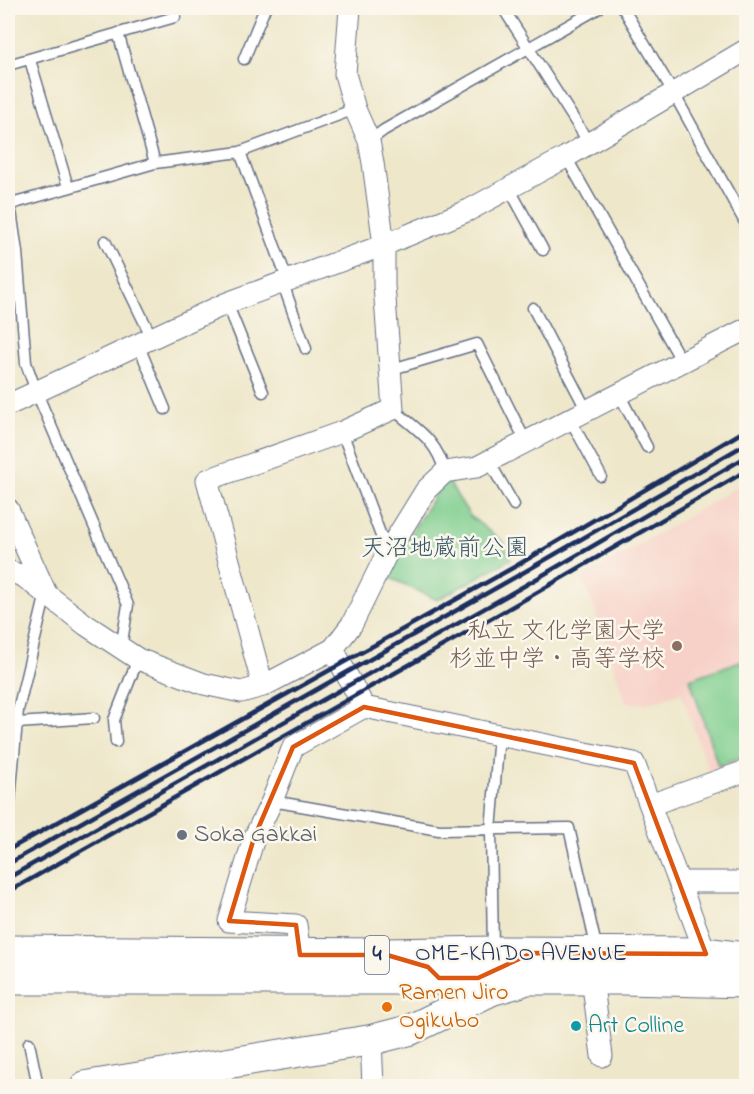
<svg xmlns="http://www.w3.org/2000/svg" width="754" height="1094" viewBox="0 0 754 1094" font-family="'Indie Flower','Klee One',sans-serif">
	<rect width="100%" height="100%" fill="#fbf7ec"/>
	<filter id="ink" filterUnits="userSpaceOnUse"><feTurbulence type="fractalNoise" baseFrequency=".0167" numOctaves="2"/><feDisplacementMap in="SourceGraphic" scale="12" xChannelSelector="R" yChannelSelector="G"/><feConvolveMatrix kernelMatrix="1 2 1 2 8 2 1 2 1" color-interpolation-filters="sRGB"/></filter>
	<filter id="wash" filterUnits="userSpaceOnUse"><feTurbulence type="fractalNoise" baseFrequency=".008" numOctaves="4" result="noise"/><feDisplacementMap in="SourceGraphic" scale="24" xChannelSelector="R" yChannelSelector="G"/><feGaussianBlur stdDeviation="1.35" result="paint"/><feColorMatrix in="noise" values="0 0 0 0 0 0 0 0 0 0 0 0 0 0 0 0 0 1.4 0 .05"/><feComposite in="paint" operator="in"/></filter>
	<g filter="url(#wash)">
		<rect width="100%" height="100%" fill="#eee7ca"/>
		<path fill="#f7d1c8" d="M 746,482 L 746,759 L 709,773 L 681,692 L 646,704 L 626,702 L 591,600 L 581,579 Z"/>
		<path fill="#7fce8f" stroke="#4d7e76" stroke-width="1.5" d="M 446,478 L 470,516 L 503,542 L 511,559 L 437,600 L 384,575 Z
			M 746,659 L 746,756 L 718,766 L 690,679 Z"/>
	</g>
	<g filter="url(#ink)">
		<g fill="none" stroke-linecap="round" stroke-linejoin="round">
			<g stroke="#656f84" stroke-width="13">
				<path id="lane" d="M 503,8 L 589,143
					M 623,8 L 673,92 L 746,224
					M 118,33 L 155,163
					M 244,59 L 265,8
					M 30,60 L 68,187
					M 8,65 L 175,17 L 175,8
					M 369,141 L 384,130 L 599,8
					M 240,152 L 287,279
					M 566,157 L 682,362
					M 509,188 L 543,250
					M 10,204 L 17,252 L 26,363 L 36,391 L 128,605 L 121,648
					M 8,205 L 155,163 L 240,152 L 355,109
					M 105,241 L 152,338
					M 282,281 L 306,349
					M 227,303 L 263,392
					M 533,308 L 587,411
					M 138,344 L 165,409
					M 389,370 L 477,344 L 526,442
					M 619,394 L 647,447
					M 393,409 C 417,430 436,439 445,472
					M 570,419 L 601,476
					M 342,432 L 387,552
					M 487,463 L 494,470 L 514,505
					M 17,723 L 94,718
					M 116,742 L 114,720 L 138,659
					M 272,801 L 439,830 L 569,828 L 597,950
					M 8,822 L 18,710 L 46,593
					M 493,950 L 491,830 L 499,735
					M 29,1043 L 38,1086"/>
			</g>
			<g stroke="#656f84" stroke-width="23">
				<path id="street" d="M 8,405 L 227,303 L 384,245 L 469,210 L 566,157 L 746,50
					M 8,509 L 46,593
					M 8,571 L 23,576 L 86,625 L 138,659 L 204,684 L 241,692 L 263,686 L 333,649 L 352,624 L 387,553 L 426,490 L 445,472 L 477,467 L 746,329
					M 333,649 L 364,707
					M 263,686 L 207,480 L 342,432 L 393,409 L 384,285 L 384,245 L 373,163 L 369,141 L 355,109 L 345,74 L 350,8
					M 650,805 L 746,771
					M 679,882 L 746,882
					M 300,955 L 296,925 L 229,921 L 254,838 L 272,801 L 293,747 L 364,707 L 634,763 L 706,954
					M 592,978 L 602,1056
					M 371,1040 L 373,1086"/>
			</g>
			<g stroke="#656f84" stroke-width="32">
				<path id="secondary" d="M 86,1086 L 371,1040 L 410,1030 L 492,990 L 520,982"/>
			</g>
			<g stroke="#656f84" stroke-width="35">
				<path id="primary" d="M 8,952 L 387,955 L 493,953 L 706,954 L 746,959
					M 8,978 L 624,978 L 746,981"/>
			</g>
			<use href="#lane" stroke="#fff" stroke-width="10"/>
			<use href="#street" stroke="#fff" stroke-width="21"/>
			<use href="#secondary" stroke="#fff" stroke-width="30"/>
			<use href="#primary" stroke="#fff" stroke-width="33"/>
			<path stroke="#1b2f5e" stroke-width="4.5" d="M 8,850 L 516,566 L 746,430
				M 8,864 L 519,575 L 746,444
				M 8,878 L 524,586 L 746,457
				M 8,892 L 529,597 L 746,471"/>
		</g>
	</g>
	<path fill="none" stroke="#de5710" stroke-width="4.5" stroke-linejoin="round" d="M 364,707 L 634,763 L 706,954 L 532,953 L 478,978 L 439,978 L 428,967 L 387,955 L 300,955 L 296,925 L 229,921 L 254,838 L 293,747 Z"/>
	<circle fill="#8d6e63" stroke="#fbf7ec" stroke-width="2" cx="677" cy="646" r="6"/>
	<circle fill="#6b7280" stroke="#fbf7ec" stroke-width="2" cx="182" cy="835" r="6"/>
	<circle fill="#e8710a" stroke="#fbf7ec" stroke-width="2" cx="387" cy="1007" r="6"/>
	<circle fill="#0f9aa8" stroke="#fbf7ec" stroke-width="2" cx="576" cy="1026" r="6"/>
	<g text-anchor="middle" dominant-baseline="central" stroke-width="5" stroke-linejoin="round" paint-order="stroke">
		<rect fill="#fbf7ec" stroke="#5e6b89" stroke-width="1.5" x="365" y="936" width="24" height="38" rx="4.5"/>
		<g font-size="22" font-weight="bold" fill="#1b2f5e">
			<text x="377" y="955">4</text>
		</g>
		<g font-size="24" fill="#34576a" stroke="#fbf7ec">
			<text x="445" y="549">天沼地蔵前公園</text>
		</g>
		<g font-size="24" fill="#785e54" stroke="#fbf7ec" text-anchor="end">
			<text x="665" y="632">私立 文化学園大学<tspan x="665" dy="28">杉並中学・高等学校</tspan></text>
		</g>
		<g font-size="24" fill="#5b616d" stroke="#fbf7ec" text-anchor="start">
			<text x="194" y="835">Soka Gakkai</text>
		</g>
		<g font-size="24" fill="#1b2f5e" stroke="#fbf7ec">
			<text x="521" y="954">OME-KAIDO AVENUE</text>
		</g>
		<g font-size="24" fill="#c56008" stroke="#fbf7ec" text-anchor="start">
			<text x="399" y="993">Ramen Jiro<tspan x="399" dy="28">Ogikubo</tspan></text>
		</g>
		<g font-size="24" fill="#0d838f" stroke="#fbf7ec" text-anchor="start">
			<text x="588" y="1026">Art Colline</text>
		</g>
	</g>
	<rect width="754" height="1094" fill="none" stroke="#fbf7ec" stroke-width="30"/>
</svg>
